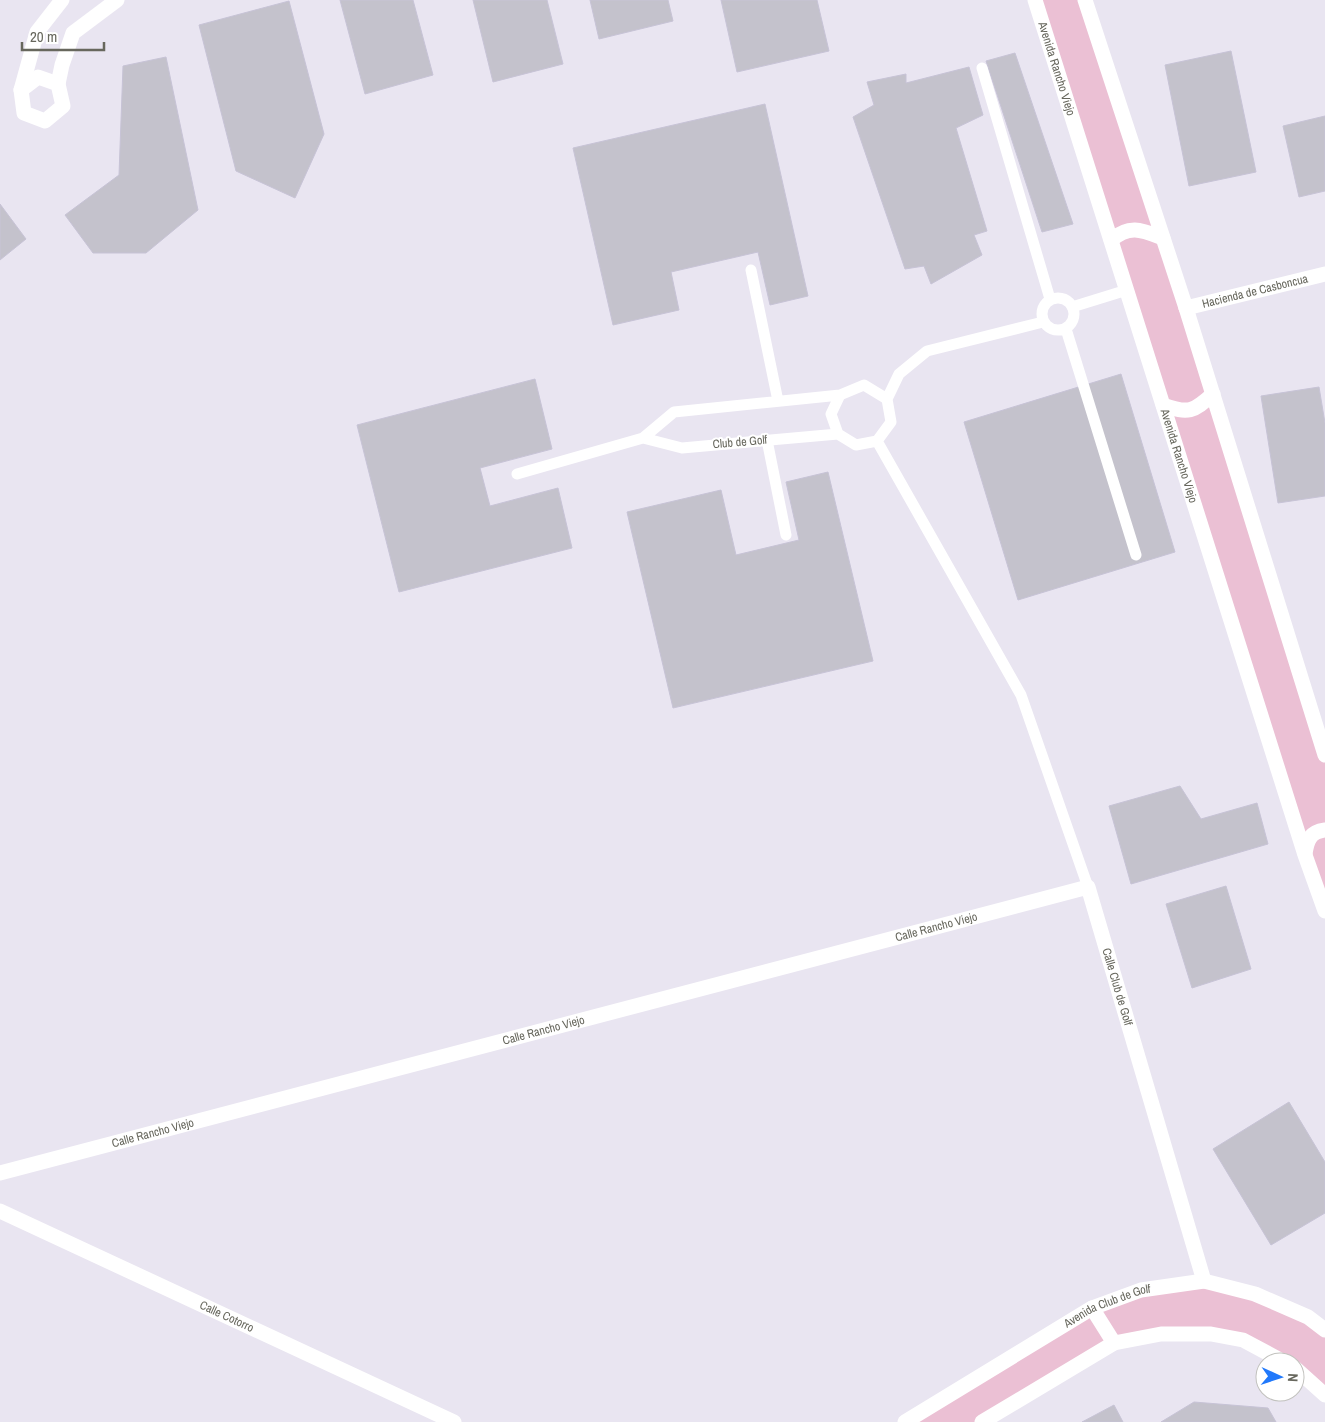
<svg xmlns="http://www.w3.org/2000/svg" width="1325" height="1422" viewBox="0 0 1325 1422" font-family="'Archivo Narrow',sans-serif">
	<rect width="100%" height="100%" fill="#e9e5f1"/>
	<path fill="#ebc0d4" d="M 1035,0 L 1085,0 L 1325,756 L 1325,911 Z
		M 1204,1281 L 1325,1330 L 1325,1395 L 1284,1362 L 1211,1334 L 1114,1343 L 982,1422 L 905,1422 L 1092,1308 Z"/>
	<path fill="#c4c2cc" stroke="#c7c3d6" d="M 340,0 L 413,0 L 433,75 L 365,94 Z
		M 473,0 L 547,0 L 563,64 L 493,82 Z
		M 590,0 L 668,0 L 673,21 L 599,39 Z
		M 721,0 L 817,0 L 829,51 L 737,72 Z
		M 289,1 L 324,134 L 295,198 L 236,171 L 199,25 Z
		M 1231,51 L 1256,172 L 1189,186 L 1165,65 Z
		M 1015,53 L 1073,224 L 1042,232 L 986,61 Z
		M 166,57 L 198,210 L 146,253 L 93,253 L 65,215 L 119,175 L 123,66 Z
		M 969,67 L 983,115 L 956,128 L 987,231 L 974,235 L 982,255 L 931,284 L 924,266 L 905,269 L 853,117 L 874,105 L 867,82 L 906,74 L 906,83 Z
		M 765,104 L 808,296 L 770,305 L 758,252 L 671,272 L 679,310 L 613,325 L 573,148 Z
		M 1325,116 L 1325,191 L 1299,197 L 1283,126 Z
		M 0,204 L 26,239 L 0,260 Z
		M 1121,374 L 1175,552 L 1018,600 L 964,422 Z
		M 535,379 L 552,449 L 480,468 L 490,506 L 558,488 L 572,548 L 399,592 L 357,425 Z
		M 1319,387 L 1325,423 L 1325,496 L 1278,503 L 1261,396 Z
		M 828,472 L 873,661 L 673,708 L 627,512 L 721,490 L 736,555 L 799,540 L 786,482 Z
		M 1180,786 L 1201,819 L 1257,803 L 1268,844 L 1131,884 L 1109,806 Z
		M 1226,886 L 1251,969 L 1192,988 L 1166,904 Z
		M 1289,1102 L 1325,1162 L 1325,1213 L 1271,1245 L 1213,1149 Z
		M 1194,1402 L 1268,1408 L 1276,1422 L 1161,1422 Z
		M 1114,1405 L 1123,1422 L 1082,1422 Z"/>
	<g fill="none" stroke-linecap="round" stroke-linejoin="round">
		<path stroke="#fff" stroke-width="11" d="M 982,68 L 1050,299
			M 751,270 L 778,401
			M1042 314a16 16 0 1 1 32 0a16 16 0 1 1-32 0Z
			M 1072,307 L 1127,290
			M 1066,329 L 1136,555
			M 887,399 L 864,385 L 840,395 L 831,414 L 838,434 L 856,445 L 877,441 L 891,422 L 887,399 L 899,374 L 927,351 L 1043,322
			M 643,438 L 682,448 L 838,434
			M 767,440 L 786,535
			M 877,441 L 1021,695 L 1088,887
			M 517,474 L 643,438 L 674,412 L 840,395"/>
		<g stroke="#fff" stroke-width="15">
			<path d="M 38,77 L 58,84 L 63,106 L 45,121 L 24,113 L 21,90 Z"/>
			<path d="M 58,84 L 62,65 L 73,33 L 117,0"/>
			<path d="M 21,90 L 37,32 L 62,0"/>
			<path id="s1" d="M 1186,308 L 1325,274"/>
			<path id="s2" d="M 0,1173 L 1088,887 L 1204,1281"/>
			<path id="s3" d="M 0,1211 L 454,1422"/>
		</g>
		<g stroke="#fff" stroke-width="15">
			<path id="s4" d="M 1035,0 L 1305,855 L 1325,911"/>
			<path d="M 1085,0 L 1186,308 L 1325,755"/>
			<path d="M 1111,240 C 1130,224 1142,230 1163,238"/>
			<path d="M 1163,405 C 1189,414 1193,412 1213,394"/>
			<path d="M 1305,854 C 1307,840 1310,832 1325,830"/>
			<path d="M 1092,1308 L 1114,1343"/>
			<path d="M 1295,1368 L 1325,1395"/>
			<path id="s5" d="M 905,1422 L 1092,1308 L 1141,1290 L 1204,1281 L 1255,1294 L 1308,1317 L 1325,1330"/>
			<path d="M 982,1422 L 1114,1343 L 1161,1334 L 1211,1334 L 1243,1340 L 1284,1362"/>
		</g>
	</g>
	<g text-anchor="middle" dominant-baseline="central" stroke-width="4" stroke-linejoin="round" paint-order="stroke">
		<g font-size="12" fill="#67675d" stroke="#fff">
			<text stroke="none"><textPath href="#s4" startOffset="72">Avenida Rancho Viejo</textPath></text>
			<text stroke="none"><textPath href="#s1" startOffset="71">Hacienda de Casboncua</textPath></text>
			<text transform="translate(740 442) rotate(-5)">Club de Golf</text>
			<text stroke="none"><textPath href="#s4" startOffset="478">Avenida Rancho Viejo</textPath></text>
			<text stroke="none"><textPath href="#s2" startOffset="968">Calle Rancho Viejo</textPath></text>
			<text stroke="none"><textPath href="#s2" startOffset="1229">Calle Club de Golf</textPath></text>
			<text stroke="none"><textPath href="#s2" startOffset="562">Calle Rancho Viejo</textPath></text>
			<text stroke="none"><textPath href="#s2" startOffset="158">Calle Rancho Viejo</textPath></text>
			<text stroke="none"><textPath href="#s5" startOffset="234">Avenida Club de Golf</textPath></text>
			<text stroke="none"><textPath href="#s3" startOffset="250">Calle Cotorro</textPath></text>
		</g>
	</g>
	<g transform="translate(1280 1377) rotate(93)"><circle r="24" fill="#ffffff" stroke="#c2c2be"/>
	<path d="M0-4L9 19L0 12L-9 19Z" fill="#2179fb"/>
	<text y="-8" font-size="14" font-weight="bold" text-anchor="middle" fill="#67675d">N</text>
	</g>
	<path d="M22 42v8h82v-8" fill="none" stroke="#67675d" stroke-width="2.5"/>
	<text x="30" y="42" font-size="15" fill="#67675d" stroke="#ffffff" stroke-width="4" paint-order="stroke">20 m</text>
</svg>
